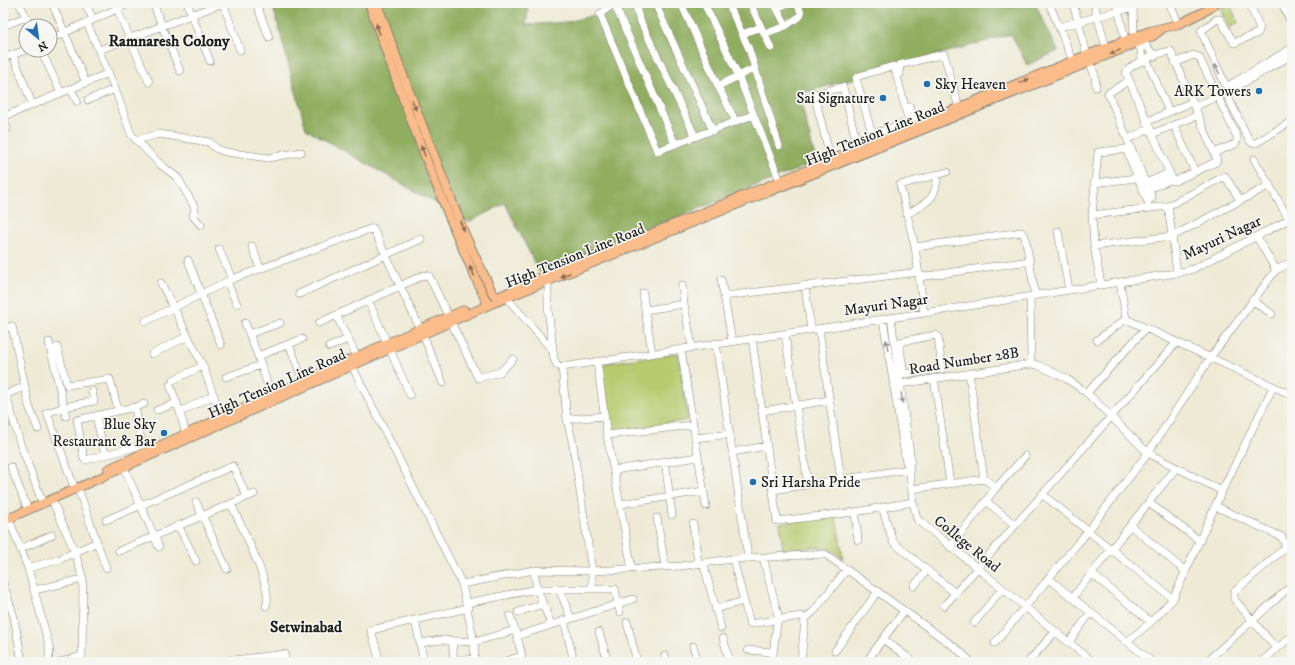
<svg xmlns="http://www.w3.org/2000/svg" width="1295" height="665" viewBox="0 0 1295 665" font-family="'IM FELL DW Pica',serif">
	<rect width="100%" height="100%" fill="#f6f6f2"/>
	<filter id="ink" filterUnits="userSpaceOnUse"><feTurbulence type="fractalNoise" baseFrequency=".025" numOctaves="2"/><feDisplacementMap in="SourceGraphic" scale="8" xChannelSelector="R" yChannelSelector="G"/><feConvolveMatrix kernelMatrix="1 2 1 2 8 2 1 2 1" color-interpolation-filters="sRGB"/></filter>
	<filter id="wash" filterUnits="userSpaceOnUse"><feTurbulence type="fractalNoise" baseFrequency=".012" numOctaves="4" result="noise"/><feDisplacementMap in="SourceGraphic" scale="16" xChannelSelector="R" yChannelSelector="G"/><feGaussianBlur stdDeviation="0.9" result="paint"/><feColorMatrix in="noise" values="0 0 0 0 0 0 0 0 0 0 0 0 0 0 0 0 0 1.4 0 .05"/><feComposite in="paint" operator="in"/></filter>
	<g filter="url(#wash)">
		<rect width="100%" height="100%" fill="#eeead5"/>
		<path fill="#b7ca6e" stroke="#6a7345" d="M 1230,3 L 1238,23 L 1229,28 L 1221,8 Z
			M 678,353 L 688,420 L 610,432 L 600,364 Z
			M 836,516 L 843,558 L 829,549 L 816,547 L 783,550 L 780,523 Z"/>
		<path fill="#91ae61" stroke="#56653e" d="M 272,3 L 526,3 L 528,11 L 526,25 L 567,22 L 595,15 L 611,3 L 1035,3 L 1058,51 L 1027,65 L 1011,34 L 799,94 L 816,162 L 539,272 L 505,203 L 469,222 L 306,129 Z"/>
	</g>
	<g filter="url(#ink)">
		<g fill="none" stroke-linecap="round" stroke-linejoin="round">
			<g stroke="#858378" stroke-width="8">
				<path id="minor" d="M 19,3 L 31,26
					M 52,3 L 86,83
					M 85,3 L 93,19
					M 153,3 L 180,71
					M 187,3 L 210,61
					M 223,3 L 240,50
					M 256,3 L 269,37
					M 614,3 L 675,144
					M 615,3 L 600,14 L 657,151 L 753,115
					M 635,3 L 639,18 L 695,136
					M 655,3 L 713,131
					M 681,3 L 718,86 L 755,68
					M 704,3 L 738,75 L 780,181
					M 728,3 L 749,49 L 779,146
					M 750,3 L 771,48
					M 1049,3 L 1073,61
					M 1073,3 L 1089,62 L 1095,75 L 1096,87
					M 1094,3 L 1106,48
					M 1117,3 L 1125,40
					M 1169,3 L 1179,24
					M 1249,3 L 1260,28 L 1258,33 L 1234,43 L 1220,19 L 1217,19 L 1201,31 L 1225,84 L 1228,86 L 1292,48
					M 1282,3 L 1292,25
					M 1133,4 L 1134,37
					M 777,8 L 788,3
					M 117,9 L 149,82
					M 87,23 L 115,89 L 131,134 L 136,140 L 159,134 L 209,142 L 217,149 L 226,152 L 268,158 L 301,152
					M 3,26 L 26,17
					M 786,26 L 800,16 L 801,13 L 797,3
					M 1059,27 L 1133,7
					M 742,34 L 761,27
					M 764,34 L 786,26 L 774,3
					M 50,39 L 130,3
					M 1143,40 L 1147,47 L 1155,56
					M 1137,43 L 1141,50 L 1142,62
					M 41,50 L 61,93
					M 99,50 L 223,3
					M 1171,51 L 1217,160 L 1216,162 L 1175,181 L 1173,181 L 1126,73 C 1129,64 1161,52 1171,51 Z
					M 13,55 L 32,104
					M 1292,55 L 1233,89 L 1227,95 L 1248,138 L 1252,143 L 1256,143 L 1292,121
					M 3,58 L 26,50
					M 1147,60 L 1169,112
					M 1175,63 L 1193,55 L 1199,57 L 1237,137 L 1237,141 L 1235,144 L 1214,153
					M 900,74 L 899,65 L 944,54 L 959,108
					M 1129,81 L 1108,93 L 1152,198
					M 718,86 L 736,122
					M 71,89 L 77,101
					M 88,100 L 115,89
					M 910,107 L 915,126
					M 1194,107 L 1218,96
					M 3,117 L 109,73
					M 3,117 L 7,129
					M 1146,122 L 1192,102
					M 1174,125 L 1195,172
					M 879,132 L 909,122 L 895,69 L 893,66 L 859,76 L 856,78 L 871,130 L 874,132 L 881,133 L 884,139
					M 1152,134 L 1198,115
					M 1128,139 L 1149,129
					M 136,140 L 161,165 L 178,178 L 195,208 L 193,216 L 201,225
					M 1254,159 L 1289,219
					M 831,160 L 814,94 L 843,87 L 859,152
					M 1094,183 L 1137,178
					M 1146,183 L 1169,173
					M 1154,187 L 1172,179
					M 907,214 C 929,201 935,201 938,174
					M 1092,215 L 1168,206
					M 1058,231 L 1069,290
					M 252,246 L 260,268
					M 1094,246 L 1173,236 L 1270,185
					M 915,247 L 1021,232 L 1025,236 L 1035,294
					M 219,249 L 232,279
					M 188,260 L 221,345
					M 1276,270 L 1292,262
					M 1177,273 L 1168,206 L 1225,176 L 1240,200
					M 919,277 L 1030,261
					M 721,280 L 724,296
					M 548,281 L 548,308 L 554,359 L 557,365 L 562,367 L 924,313 L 1177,273 L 1193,269 L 1292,218
					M 227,282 L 237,304
					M 1120,282 L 1126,319 L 1292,395
					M 161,283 L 203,366 L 223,422
					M 1101,284 L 1094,246 L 1092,215 L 1098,152 L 1126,149 L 1148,202
					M 682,285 L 684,304
					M 805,285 L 811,330
					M 643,293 L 645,310
					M 299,294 L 421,239
					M 1030,296 L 1031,364
					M 507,298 L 553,351
					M 368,300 L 410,395
					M 1252,300 L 1272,314
					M 924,313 L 915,247 L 900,185 L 947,172
					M 336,315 L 359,361
					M 891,318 L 911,461 L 909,466
					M 883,319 L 906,462 L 909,466 L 913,502 L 917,519 L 1093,662
					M 146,321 L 232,279 L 373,228 L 423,335 L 443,383
					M 245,323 L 258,356 L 273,400
					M 319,323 L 424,275 L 429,276 L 478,378 L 500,372 L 513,359
					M 3,329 L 12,326 L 29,406 L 38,429
					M 819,329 L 841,479
					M 249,334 L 280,323
					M 785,334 L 808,484
					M 936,335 L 938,337 L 942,369 L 904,374 L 899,342 Z
					M 752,338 L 777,521 L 855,512 L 913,502
					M 1097,340 L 1126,319
					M 732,341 L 724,296 L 919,272
					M 49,342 L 66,416
					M 716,343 L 748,558
					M 57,347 L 67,385 L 110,379 L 118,410
					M 329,347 L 348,339
					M 291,349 L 305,386
					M 681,349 L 706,506
					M 652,353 L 645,310 L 684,304 L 692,347
					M 152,354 L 188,336
					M 258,356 L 302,339
					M 597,361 L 607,435 L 632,569
					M 350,362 L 462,584 L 474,642 L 475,662
					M 562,367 L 567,419 L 573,445 L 592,571 L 592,589
					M 969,373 L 984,479
					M 226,377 L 261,365
					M 934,378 L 950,483
					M 173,380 L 203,366
					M 170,385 L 180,412 L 187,438
					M 893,385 L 1031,364 L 1038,365 L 1067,379 L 1087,393 L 1148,453 L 1222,491
					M 1087,393 L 1145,329
					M 6,395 L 20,443 L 43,504
					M 3,396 L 25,386
					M 135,407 L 142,445 L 86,460 L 84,459 L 77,420 Z
					M 135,407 L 144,404
					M 157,410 L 177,403
					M 762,411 L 830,400
					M 180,412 L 214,395
					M 96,416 L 105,455
					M 567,419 L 605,416
					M 3,426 L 6,425
					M 607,435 L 693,425
					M 695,438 L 730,434
					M 732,452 L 767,446
					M 665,461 L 672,515
					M 122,463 L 159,547
					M 11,467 L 28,510
					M 615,470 L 698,457
					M 73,484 L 47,413 L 64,407 L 94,401 L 92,391
					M 78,488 L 106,568
					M 912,489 L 984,479 L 993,485 L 994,490 L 986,501 L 1015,525
					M 773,490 L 909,469
					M 994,490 L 1025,456
					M 1042,494 L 1173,599
					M 52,500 L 75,552 L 83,579 L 82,662
					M 196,502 L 227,569
					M 1149,503 L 1200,541
					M 231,504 C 239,521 275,591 266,606
					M 621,504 L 704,491
					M 1215,506 L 1282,537 L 1286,547 L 1234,592 L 1234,599 L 1277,649
					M 882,507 L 893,542 L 955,593
					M 855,512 L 858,540
					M 7,514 L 28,568
					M 657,518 L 665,566
					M 106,520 L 233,466 L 247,497
					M 693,524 L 698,563
					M 178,525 L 196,561
					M 1131,526 L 1185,571
					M 950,547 L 986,501
					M 20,549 L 52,535
					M 119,551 L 254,494
					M 764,561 L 778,615 L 772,662
					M 734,563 L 750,624 L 801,616 L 805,619 L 801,662
					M 704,566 L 721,628
					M 534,570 L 537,589 L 551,624
					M 1092,574 L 1151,622
					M 1048,578 L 1150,660
					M 3,583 L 14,617 L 22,662
					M 462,584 L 534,570 L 592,571 L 681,566 L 732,559 L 825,554 L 956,648 L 971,662
					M 914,586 L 927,570
					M 559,589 L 571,618
					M 34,590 L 83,579
					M 1073,597 L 1176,468
					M 467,603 L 537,589 L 615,589 L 620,612
					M 944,606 L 1176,343
					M 715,609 L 744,601
					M 518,612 L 543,604
					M 510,616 L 516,633
					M 805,619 L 814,611 L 847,569
					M 415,620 L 424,662
					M 564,620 L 574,662
					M 627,622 L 637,662
					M 974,623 L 1002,589
					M 599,632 L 608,662
					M 723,638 L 730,662
					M 883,639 L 914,662
					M 452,641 L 454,662
					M 1128,641 L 1151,622 L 1173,599 L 1222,491 L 1273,387
					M 1069,642 L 1091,612
					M 420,643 L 440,640 L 474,642 L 515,630
					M 995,643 L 1088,531 L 1148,453 L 1210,358 L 1276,270 L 1257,237
					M 693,646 L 698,662
					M 748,650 L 773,652
					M 835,651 L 878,591
					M 665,656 L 667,662
					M 454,661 L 475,659
					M 48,662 L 50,649 L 28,568 L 58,560 L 97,542
					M 61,662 L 81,656
					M 217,662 L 285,654 L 285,662
					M 380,662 L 371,630 L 468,608
					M 503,662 L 522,656 L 517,636 L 633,599
					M 866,662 L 904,611
					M 1028,662 L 1055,632
					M 1206,662 L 1292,585
					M 1261,662 L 1292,636"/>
			</g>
			<g stroke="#858378" stroke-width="10">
				<path id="major" d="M 369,3 C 404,104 441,204 486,301 L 491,304
					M 377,3 L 409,91 L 466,237 L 493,294 L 498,297 L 558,269 L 604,253 L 1087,55 L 1150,31 L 1179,24 L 1209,9 L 1216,3
					M 108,469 L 387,343 L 464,310
					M 3,521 L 491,304 L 1137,43 L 1153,36 L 1162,29"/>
			</g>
			<use href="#minor" stroke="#fff" stroke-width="7"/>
			<use href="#major" stroke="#f9bc8a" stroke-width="8"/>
		</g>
		<defs><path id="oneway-solid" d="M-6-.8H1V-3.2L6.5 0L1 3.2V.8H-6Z"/></defs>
		<g fill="#8a6c53">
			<use href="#oneway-solid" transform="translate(378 29) rotate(-109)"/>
			<use href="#oneway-solid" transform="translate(1115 52) rotate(158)"/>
			<use href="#oneway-solid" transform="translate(1024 81) rotate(-22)"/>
			<use href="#oneway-solid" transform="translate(414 105) rotate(69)"/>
			<use href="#oneway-solid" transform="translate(423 151) rotate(-112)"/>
			<use href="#oneway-solid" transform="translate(462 226) rotate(69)"/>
			<use href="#oneway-solid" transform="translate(472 271) rotate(-115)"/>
			<use href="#oneway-solid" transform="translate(565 275) rotate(159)"/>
		</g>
		<g fill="#999">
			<use href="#oneway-solid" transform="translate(1217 69) rotate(-115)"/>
			<use href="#oneway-solid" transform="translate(887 345) rotate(-99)"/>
			<use href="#oneway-solid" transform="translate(902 398) rotate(82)"/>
		</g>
	</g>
	<g fill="#1f6fb2" stroke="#f6f6f2" stroke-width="1.5">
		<circle cx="927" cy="84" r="4"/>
		<circle cx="1259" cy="91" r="4"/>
		<circle cx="883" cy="98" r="4"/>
		<circle cx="164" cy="433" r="4"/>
		<circle cx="753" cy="482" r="4"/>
	</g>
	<g text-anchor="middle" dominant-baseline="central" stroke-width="3.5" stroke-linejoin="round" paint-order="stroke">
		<g font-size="15" fill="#1c1c1c" stroke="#f6f6f2" text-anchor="end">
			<text x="935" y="84" text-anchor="start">Sky Heaven</text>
			<text x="1251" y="91">ARK Towers</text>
			<text x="875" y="98">Sai Signature</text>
			<text x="156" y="424">Blue Sky<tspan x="156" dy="17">Restaurant &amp; Bar</tspan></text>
			<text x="761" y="482" text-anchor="start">Sri Harsha Pride</text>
		</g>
		<g font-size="15" fill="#1c1c1c" stroke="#f6f6f2">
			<text transform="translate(875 134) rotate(-22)">High Tension Line Road</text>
			<text transform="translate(1222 238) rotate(-25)">Mayuri Nagar</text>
			<text transform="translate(575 256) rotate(-22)">High Tension Line Road</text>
			<text transform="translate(886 305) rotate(-8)">Mayuri Nagar</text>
			<text transform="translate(964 361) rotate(-9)">Road Number 28B</text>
			<text transform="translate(277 384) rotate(-24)">High Tension Line Road</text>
			<text transform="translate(967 544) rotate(39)">College Road</text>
		</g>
		<g font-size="16" font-weight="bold" fill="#1c1c1c" stroke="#f6f6f2">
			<text x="169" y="41">Ramnaresh Colony</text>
			<text x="306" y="627">Setwinabad</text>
		</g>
	</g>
	<rect width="1295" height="665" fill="none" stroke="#f6f6f2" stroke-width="16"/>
	<g transform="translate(38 38) rotate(151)"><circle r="19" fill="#f6f6f2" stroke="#9f9f9c"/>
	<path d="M0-3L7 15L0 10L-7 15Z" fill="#1f6fb2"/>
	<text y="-6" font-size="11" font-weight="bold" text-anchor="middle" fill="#1c1c1c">N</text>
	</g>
</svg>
